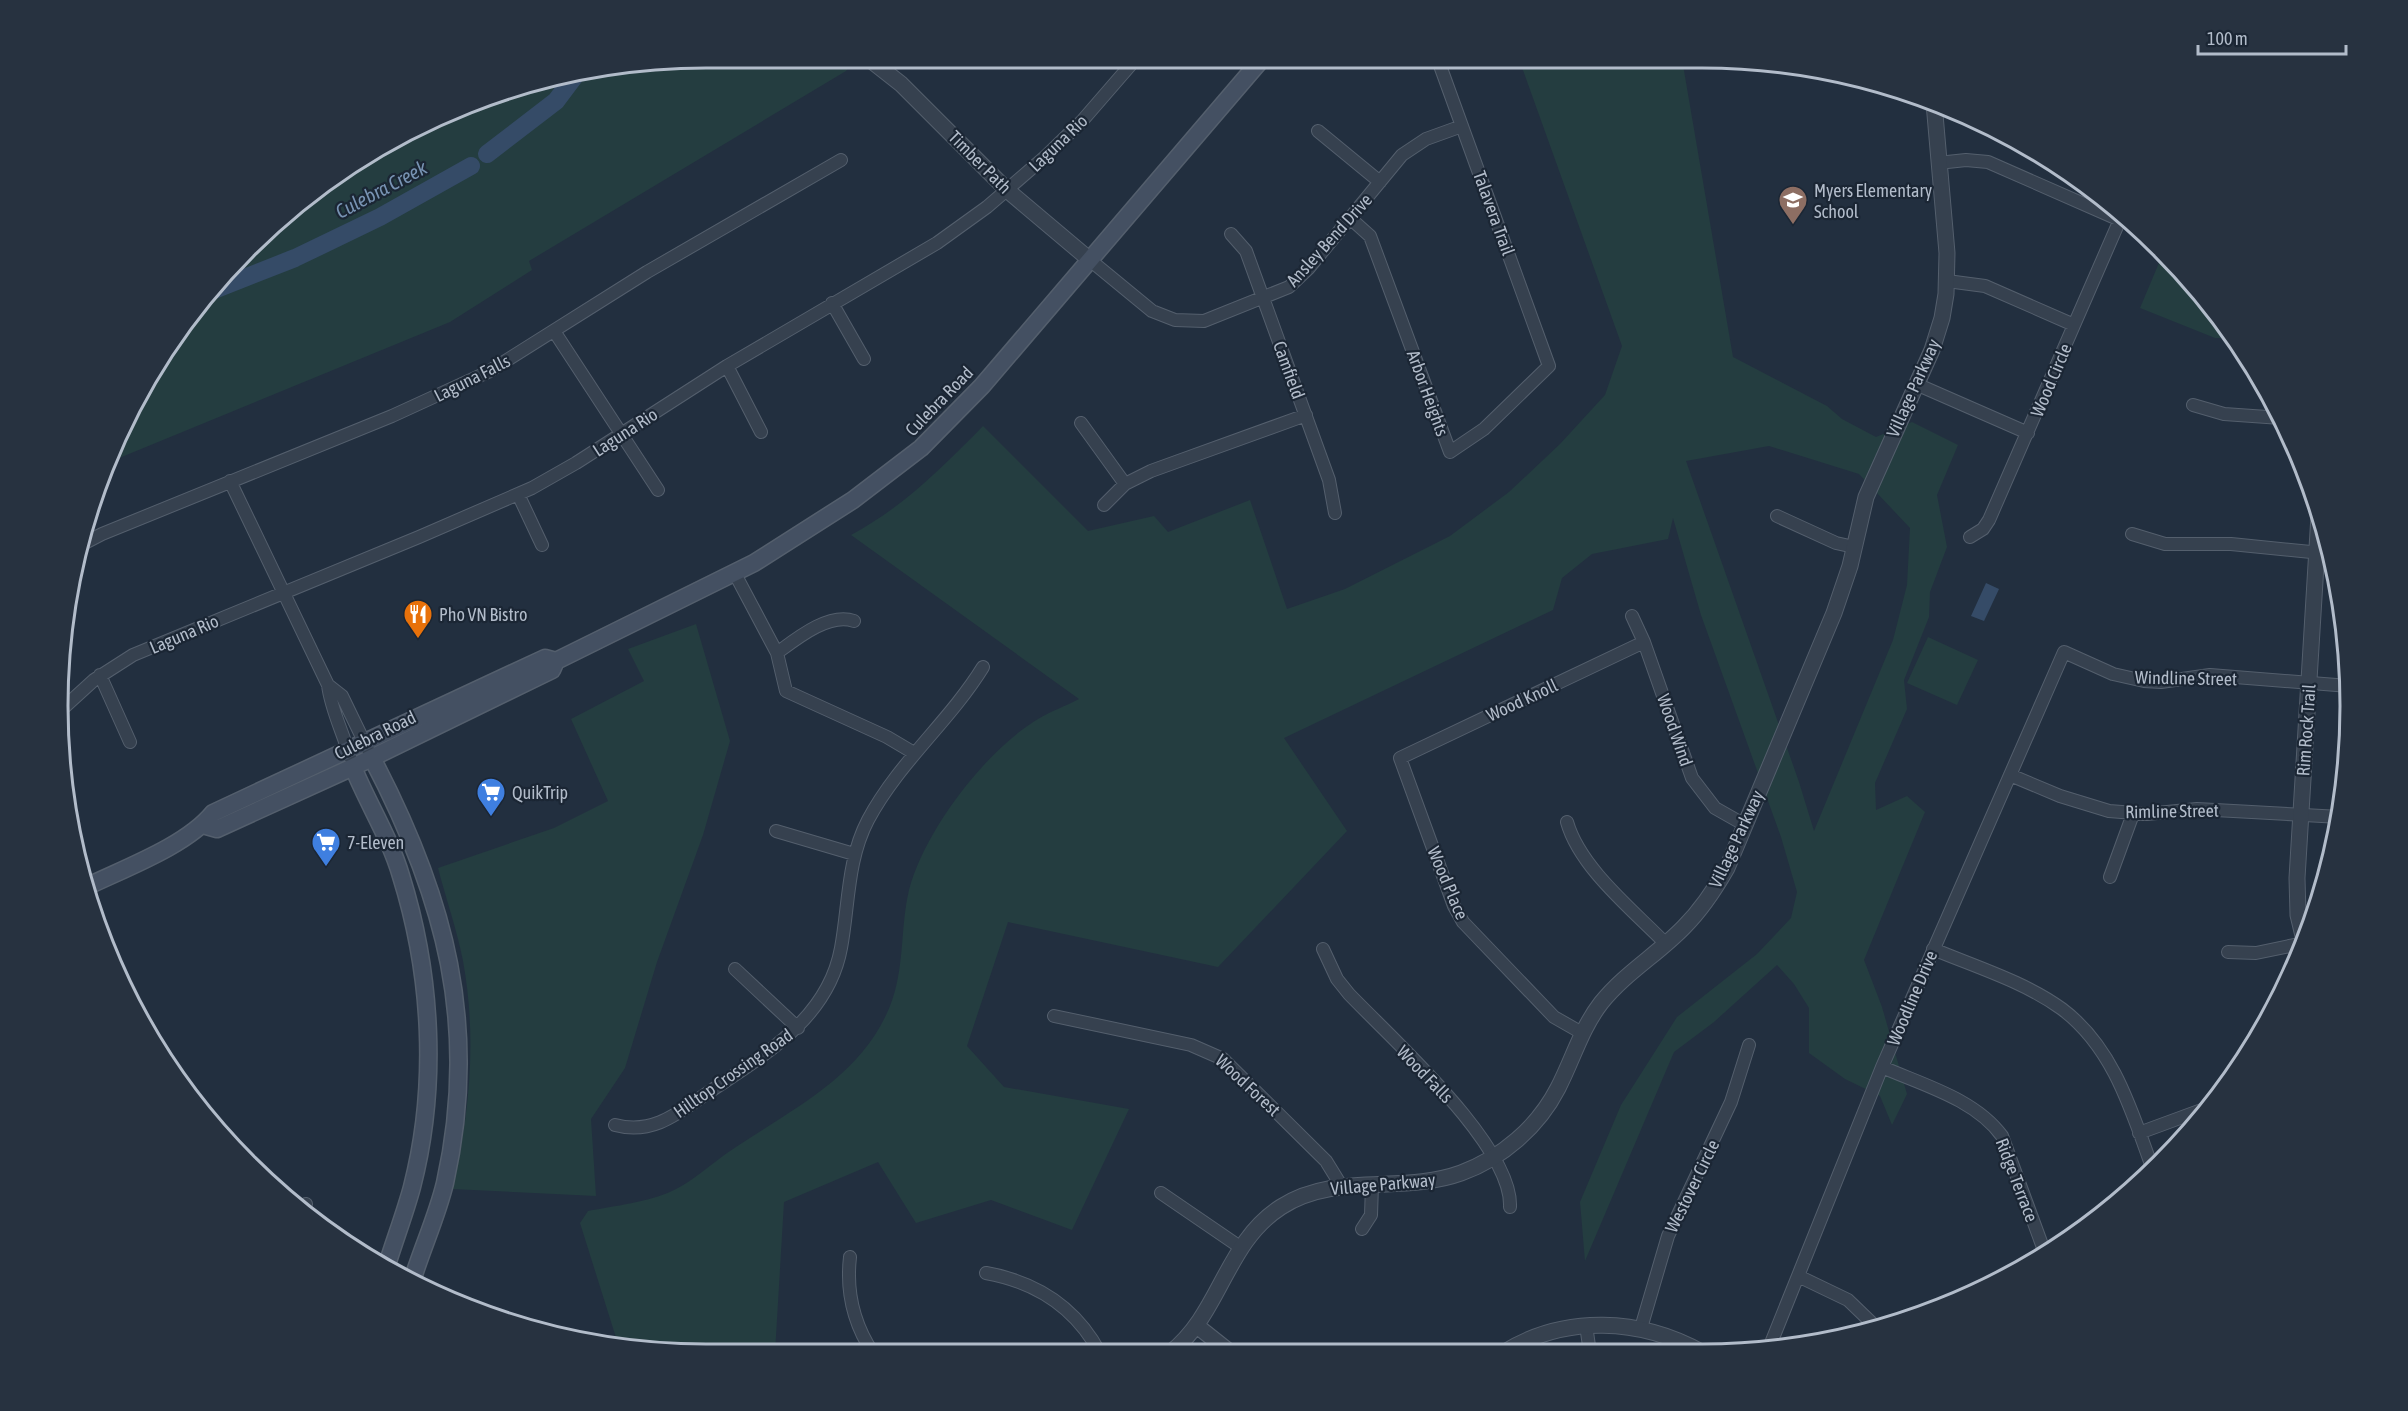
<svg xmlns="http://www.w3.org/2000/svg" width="2408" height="1411" viewBox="0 0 2408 1411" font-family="'Asap Condensed',sans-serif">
	<rect width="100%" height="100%" fill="#222f3f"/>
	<path fill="#243d40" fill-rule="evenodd" d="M 1519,59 L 1682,59 L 1733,357 L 1827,406 L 1842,419 L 1876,437 L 1912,422 L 1958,445 L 1937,495 L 1947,547 L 1930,592 L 1929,617 L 1904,680 L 1907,709 L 1875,783 L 1876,810 L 1907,796 L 1925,812 L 1864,960 L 1882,1007 L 1907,1094 L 1892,1125 L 1880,1096 L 1845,1079 L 1809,1053 L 1809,1008 L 1794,984 L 1777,965 L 1714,1022 L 1674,1052 L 1585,1261 L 1580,1202 L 1621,1105 L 1677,1017 L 1757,954 L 1791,918 L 1797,892 L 1781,837 L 1701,615 L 1673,518 L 1668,539 L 1592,554 L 1562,578 L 1553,610 L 1284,738 L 1347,831 L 1218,967 L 1008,922 L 967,1046 L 1004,1087 L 1129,1109 L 1072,1230 L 991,1200 L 916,1223 L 878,1162 L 784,1202 L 775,1353 L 663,1353 L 618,1344 L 580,1223 L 588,1211 C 614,1206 649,1202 672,1191 C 691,1183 717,1159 736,1147 C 794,1108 862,1076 890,1006 C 905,969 900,928 909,890 C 925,830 985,751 1038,719 C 1051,711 1066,706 1079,699 L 851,535 C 903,507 942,468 983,426 L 1088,531 L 1154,516 L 1168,532 L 1250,500 L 1287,609 L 1345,589 L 1450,536 L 1509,492 L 1560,444 L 1605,395 L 1622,346 ZM 1769,446 L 1859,474 L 1910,528 L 1907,585 L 1893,640 L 1814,831 L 1799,782 L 1686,461 Z
		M 853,62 L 846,71 L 529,261 L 532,270 L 450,322 L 107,463 L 124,419 L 166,345 L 247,247 L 311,191 L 418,124 L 497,91 L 621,63 Z
		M 2164,251 L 2236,338 L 2215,338 L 2140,308 Z
		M 696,624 L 730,741 L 703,835 L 657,962 L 625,1068 L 591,1119 L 596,1196 L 452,1189 C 470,1114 477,1038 463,961 C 457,930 446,899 438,868 L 554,828 L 608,801 L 571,719 L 644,681 L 628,649 Z
		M 1928,637 L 1978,660 L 1957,705 L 1907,683 Z"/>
	<path fill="#354b67" d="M 1986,583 L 1999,589 L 1984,621 L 1971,616 Z"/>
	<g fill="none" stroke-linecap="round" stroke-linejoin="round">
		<path stroke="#354b67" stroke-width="18" d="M 487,154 L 556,101 L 577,73
			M 211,291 L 295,258 L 380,217 L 471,166"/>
		<g stroke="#545f6d" stroke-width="14">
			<path id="minor" d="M 1318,131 L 1380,182
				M 1938,163 L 1966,160 L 1988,162 L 2120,220
				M 1350,218 L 1370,236 L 1450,452 L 1484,429 L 1549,366 L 1438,60
				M 1231,234 L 1246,251 L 1329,480 L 1335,513
				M 1090,260 L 1152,311 L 1175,320 L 1204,321 L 1289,287 L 1308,269 L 1402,155 L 1426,139 L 1462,126
				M 1947,281 L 1985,286 L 2074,325
				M 832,303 L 864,359
				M 554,331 L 658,490
				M 727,366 L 761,432
				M 1916,384 L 2028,433
				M 2193,405 L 2224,414 L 2281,418
				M 1081,423 L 1125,484
				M 230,481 L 328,685 C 331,710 343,732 350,757
				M 518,494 L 542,545
				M 1104,505 L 1125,484 L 1151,471 L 1306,415
				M 1777,516 L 1836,543 L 1854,547
				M 2132,534 L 2165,544 L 2231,544 L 2331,554
				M 1970,537 L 1983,529 L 1989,520 L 2122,215
				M 77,547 L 102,534 L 392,416 L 488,372 L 647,272 L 841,160
				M 734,572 L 777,653 L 786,691 L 887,737 L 914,753
				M 1632,616 L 1644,642 L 1692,778 L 1715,808 L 1745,825
				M 777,653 C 796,639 829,612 854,621
				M 100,675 L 130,742
				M 328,685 L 342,696 L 372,758
				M 60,711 L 94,680 L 133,655 L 419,537 L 532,488 L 576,463 L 727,366 L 937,243 L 987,207 L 1046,156 L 1082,121 L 1134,61
				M 2010,775 L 2060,796 L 2109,811 L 2147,814 L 2197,809 L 2340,817
				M 1567,822 C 1580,868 1633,910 1666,944
				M 776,831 L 854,854
				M 2110,877 L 2133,814
				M 1323,949 L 1337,979 L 1349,994 C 1391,1038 1513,1146 1510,1207
				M 1933,949 C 1976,967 2025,982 2062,1009 C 2114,1048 2132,1112 2153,1170
				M 2228,952 L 2256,953 L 2304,943
				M 735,969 L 798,1028
				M 1054,1016 L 1191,1045 L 1223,1059 L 1326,1161 L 1342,1187
				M 1582,1033 L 1554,1017 L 1463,922 L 1454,906 L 1400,758 L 1644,642
				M 1882,1067 C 1923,1085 1975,1099 2002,1136 L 2045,1253
				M 615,1125 C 652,1135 677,1114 706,1094 C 761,1057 828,1020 841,948 C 849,905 847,860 868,820 C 899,762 949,722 983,667
				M 2139,1133 L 2207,1108
				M 1161,1193 L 1240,1247
				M 302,1207 L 306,1204
				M 1362,1229 L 1371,1215 L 1372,1185
				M 850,1257 C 846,1292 853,1323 873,1353
				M 986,1273 C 1036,1282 1076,1308 1100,1353
				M 1798,1276 L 1848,1300 L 1876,1327
				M 1586,1325 L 1590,1353
				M 1641,1328 L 1668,1236 L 1731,1102 L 1749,1045
				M 1769,1348 L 1882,1067 L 2064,652 L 2113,674 L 2144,681 L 2161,682 L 2210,675 L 2349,686"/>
		</g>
		<g stroke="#545f6d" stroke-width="17">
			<path id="tertiary" d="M 873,62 L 901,84 L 1007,190 L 1090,260
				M 2305,944 L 2298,915 L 2297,878 L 2319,515
				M 1197,1326 L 1231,1353
				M 1170,1353 C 1221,1313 1225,1243 1281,1207 C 1335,1172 1403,1194 1461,1173 C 1502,1158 1538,1127 1558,1088 C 1573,1059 1581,1029 1601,1003 C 1625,973 1658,954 1684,927 C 1702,909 1715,889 1727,868 L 1834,613 L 1850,566 L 1866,497 L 1932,350 L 1942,318 L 1946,294 L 1947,253 L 1934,103
				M 1503,1353 C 1565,1314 1641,1318 1703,1353"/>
		</g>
		<g stroke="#545f6d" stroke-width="19">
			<path id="secondary" d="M 372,758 C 445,897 480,1026 445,1183 C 437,1216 423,1246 413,1278
				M 353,767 C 368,804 390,838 401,876 C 432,975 438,1086 412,1187 C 405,1213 395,1239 387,1265
				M 203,825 L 217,829 L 353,767 L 552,670 L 556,661 L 754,563 L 853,500 L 921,448 L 982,386 L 1261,60
				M 86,887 C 125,868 186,846 213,813 L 545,658 L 556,661"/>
		</g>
		<use href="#minor" stroke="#36414f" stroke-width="12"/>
		<use href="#tertiary" stroke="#36414f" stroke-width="15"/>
		<use href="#secondary" stroke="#445062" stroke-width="16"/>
	</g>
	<defs>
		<g id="school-pin" transform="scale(1.5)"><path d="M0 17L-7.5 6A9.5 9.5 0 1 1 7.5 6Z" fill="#8d6e63" stroke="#1b2634"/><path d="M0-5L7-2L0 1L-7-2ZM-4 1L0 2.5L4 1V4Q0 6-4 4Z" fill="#fff"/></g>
		<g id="restaurant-pin" transform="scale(1.5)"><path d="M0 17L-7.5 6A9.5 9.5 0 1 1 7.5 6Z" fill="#e8710a" stroke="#1b2634"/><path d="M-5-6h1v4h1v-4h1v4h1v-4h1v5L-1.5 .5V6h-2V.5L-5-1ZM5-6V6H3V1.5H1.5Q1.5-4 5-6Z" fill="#fff"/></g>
		<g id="supermarket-pin" transform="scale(1.5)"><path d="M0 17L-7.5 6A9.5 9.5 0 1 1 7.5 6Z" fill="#3f7fe0" stroke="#1b2634"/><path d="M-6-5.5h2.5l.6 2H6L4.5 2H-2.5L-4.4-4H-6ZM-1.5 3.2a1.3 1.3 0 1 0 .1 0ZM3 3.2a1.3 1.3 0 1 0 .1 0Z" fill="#fff"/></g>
	</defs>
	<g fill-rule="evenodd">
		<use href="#school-pin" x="1793" y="200"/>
		<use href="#restaurant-pin" x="418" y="614"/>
		<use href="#supermarket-pin" x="491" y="792"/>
		<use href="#supermarket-pin" x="326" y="842"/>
	</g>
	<g text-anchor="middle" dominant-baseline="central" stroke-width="4.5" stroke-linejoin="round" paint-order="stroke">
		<g font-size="18" fill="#b2bcca" stroke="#1b2634">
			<text transform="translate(1058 143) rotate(-44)">Laguna Rio</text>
			<text transform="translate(980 162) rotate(45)">Timber Path</text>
			<text transform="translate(1494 213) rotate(70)">Talavera Trail</text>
			<text transform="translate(1329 240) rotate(-48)">Ansley Bend Drive</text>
			<text transform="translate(1289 370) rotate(70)">Camfield</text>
			<text transform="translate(472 378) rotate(-27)">Laguna Falls</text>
			<text transform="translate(2051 380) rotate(-67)">Wood Circle</text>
			<text transform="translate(1913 388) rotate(-66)">Village Parkway</text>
			<text transform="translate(1428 393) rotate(70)">Arbor Heights</text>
			<text transform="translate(939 401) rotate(-46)">Culebra Road</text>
			<text transform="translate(625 432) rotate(-33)">Laguna Rio</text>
			<text transform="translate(184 634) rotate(-23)">Laguna Rio</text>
			<text transform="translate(2186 678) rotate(1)">Windline Street</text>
			<text transform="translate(1522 700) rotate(-25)">Wood Knoll</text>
			<text transform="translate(1675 730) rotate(71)">Wood Wind</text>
			<text transform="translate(2306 730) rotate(-86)">Rim Rock Trail</text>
			<text transform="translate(375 735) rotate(-26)">Culebra Road</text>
			<text transform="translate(2172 811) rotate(-1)">Rimline Street</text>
			<text transform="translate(1736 839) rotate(-65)">Village Parkway</text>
			<text transform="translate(1448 883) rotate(67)">Wood Place</text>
			<text transform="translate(1912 998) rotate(-67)">Woodline Drive</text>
			<text transform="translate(733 1073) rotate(-35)">Hilltop Crossing Road</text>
			<text transform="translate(1425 1074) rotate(46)">Wood Falls</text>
			<text transform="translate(1248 1085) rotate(43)">Wood Forest</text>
			<text transform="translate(2017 1180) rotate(69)">Ridge Terrace</text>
			<text transform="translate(1383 1184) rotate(-5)">Village Parkway</text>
			<text transform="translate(1692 1186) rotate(-64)">Westover Circle</text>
		</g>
		<g font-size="18" fill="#b2bcca" stroke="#1b2634" text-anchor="start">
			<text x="1814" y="190">Myers Elementary<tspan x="1814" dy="21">School</tspan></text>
			<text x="439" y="614">Pho VN Bistro</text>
			<text x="512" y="792">QuikTrip</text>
			<text x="347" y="842">7-Eleven</text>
		</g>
		<g font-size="20" font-style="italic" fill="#7893b3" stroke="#1b2634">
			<text transform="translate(381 189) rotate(-28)">Culebra Creek</text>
		</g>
	</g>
	<path d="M0 0H2408V1411H0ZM706 68H1702A638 638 0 0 1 2340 706V706A638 638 0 0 1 1702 1344H706A638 638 0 0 1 68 706V706A638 638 0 0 1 706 68Z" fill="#273240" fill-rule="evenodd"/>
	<path fill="none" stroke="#b2bcca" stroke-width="3" d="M706 68H1702A638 638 0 0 1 2340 706V706A638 638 0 0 1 1702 1344H706A638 638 0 0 1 68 706V706A638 638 0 0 1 706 68Z"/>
	<path d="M2198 45v9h148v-9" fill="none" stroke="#b2bcca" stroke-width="3"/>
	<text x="2207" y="45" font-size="18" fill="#b2bcca" stroke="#1b2634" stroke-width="4.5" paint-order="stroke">100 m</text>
</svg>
